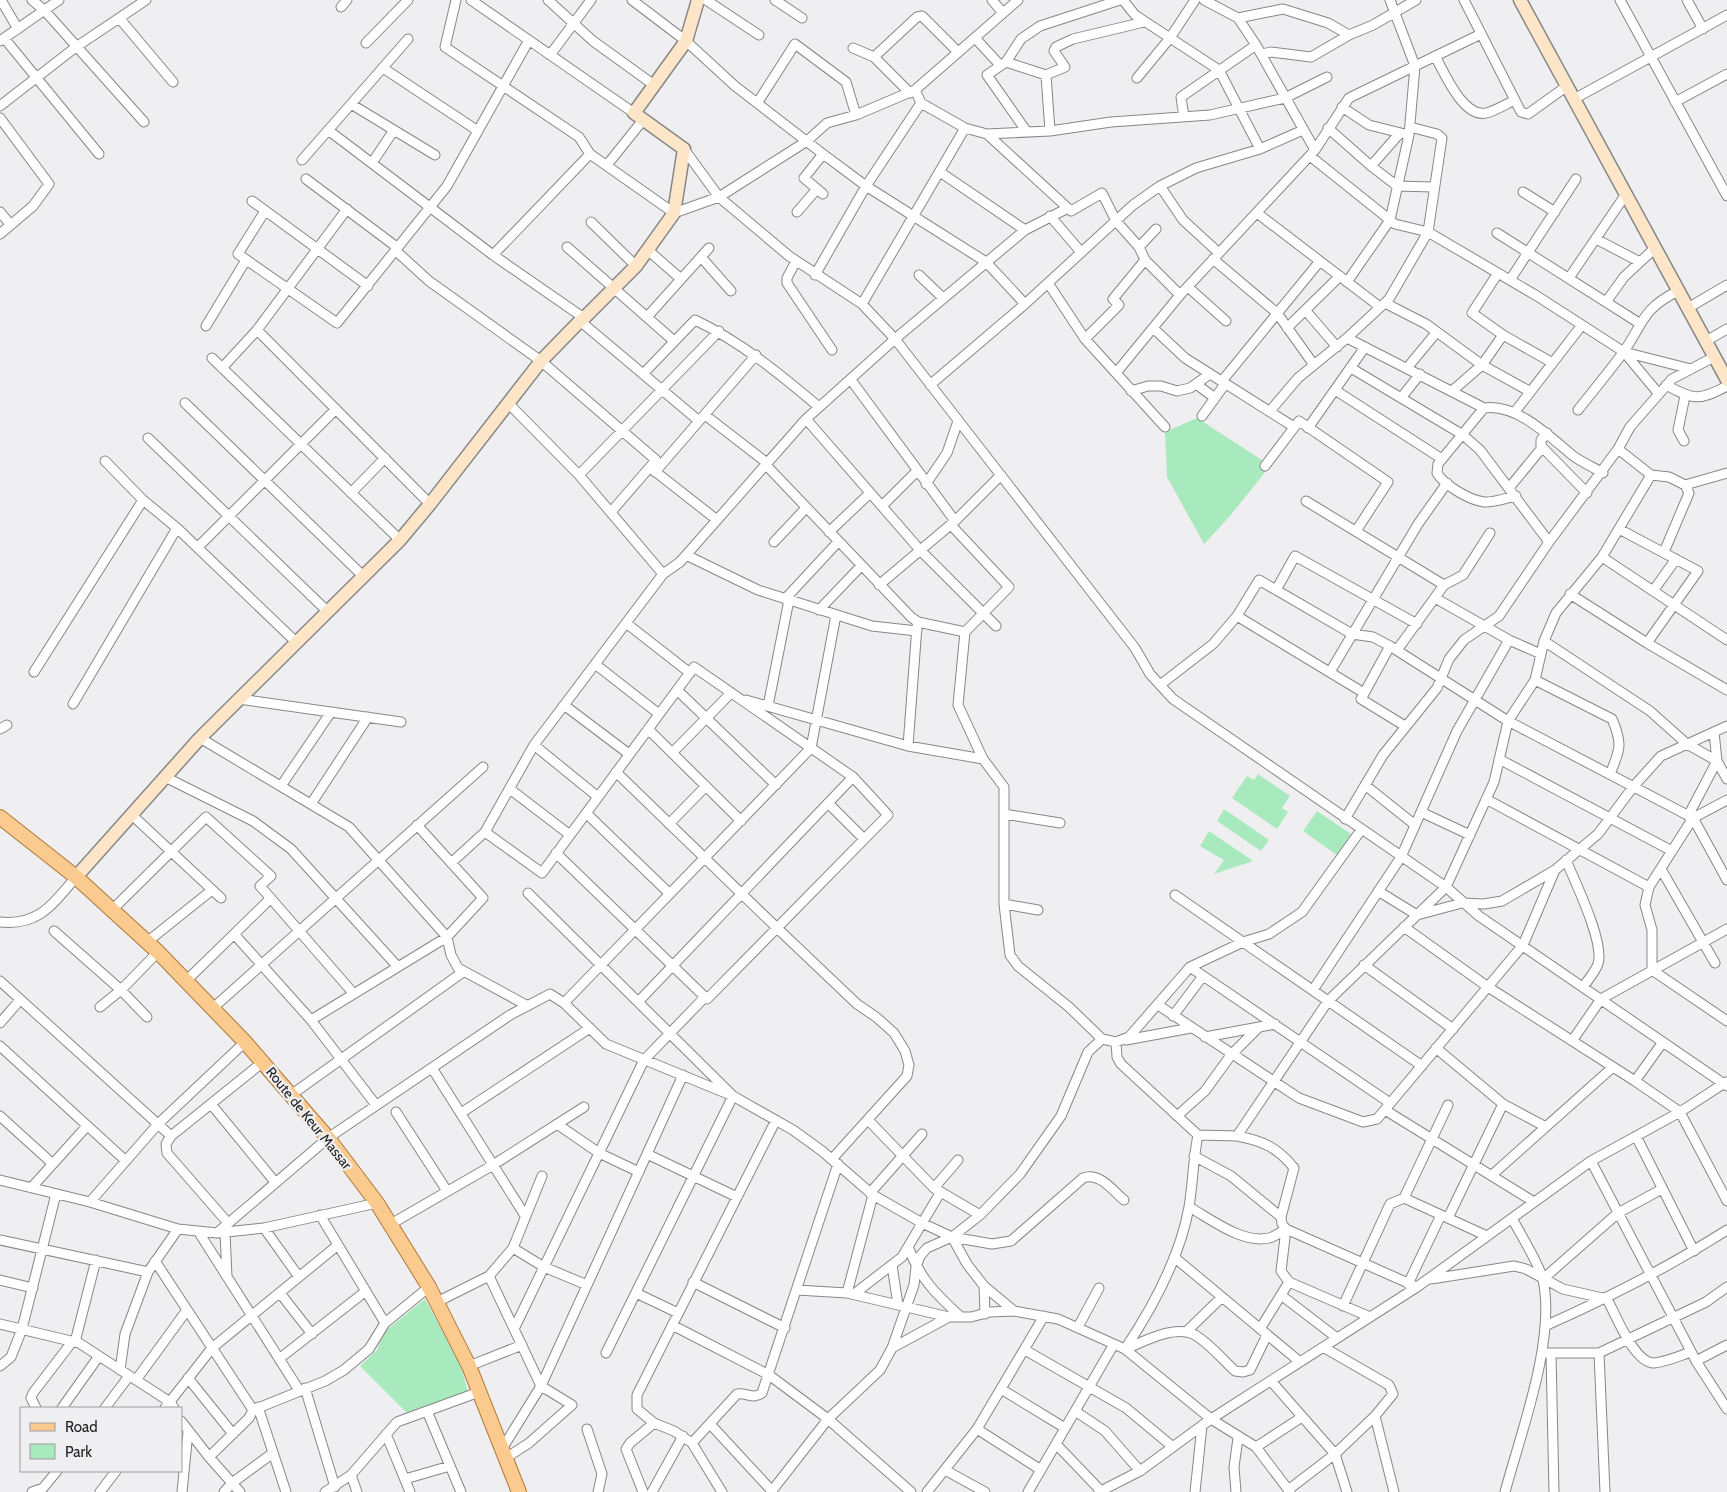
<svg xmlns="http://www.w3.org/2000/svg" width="1727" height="1492" viewBox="0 0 1727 1492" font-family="Cabin,sans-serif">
	<rect width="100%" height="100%" fill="#efeff2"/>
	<path fill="#a8e9bd" d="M 1197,418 L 1265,462 L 1261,467 L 1266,471 L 1230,516 L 1204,544 L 1167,477 L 1165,432 Z
		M 1258,774 L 1290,796 L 1282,808 L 1288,812 L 1277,829 L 1232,798 L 1247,776 L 1254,780 Z
		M 1224,809 L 1269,840 L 1261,851 L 1217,821 Z
		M 1317,811 L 1351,834 L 1337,855 L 1303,831 Z
		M 1209,831 L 1253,861 L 1214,874 L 1224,860 L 1200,846 Z
		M 425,1299 L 460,1364 L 468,1392 L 408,1414 L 360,1366 L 377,1350 L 384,1332 Z"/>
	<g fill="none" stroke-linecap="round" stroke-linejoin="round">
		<g stroke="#87878a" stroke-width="11">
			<path id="street" d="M 1,0 L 18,29
				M 32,0 L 45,11 L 144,122
				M 456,0 L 445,47 L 579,137 L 590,154 L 674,213 L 719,197 L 807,141 L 827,123 L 856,115 L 915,90 L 1018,0
				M 471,0 L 634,113
				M 548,0 L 593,41 L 654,85
				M 632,0 L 686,41 L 735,86 L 823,154 L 866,186 L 986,262 L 1025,304
				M 706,0 L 759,35
				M 775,0 L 802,18
				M 992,0 L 1003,13
				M 1123,0 L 1135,15 L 1219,70 L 1260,149
				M 1204,0 L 1238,18 L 1256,45 L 1315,150
				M 1464,0 L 1521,112 L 1528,114 L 1567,86
				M 1620,0 L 1727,196
				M 1687,0 L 1703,29
				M 341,7 L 347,0
				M 1238,18 L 1283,9 L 1328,23 L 1349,35 L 1373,25 L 1416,0
				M 120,19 L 173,82
				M 4,38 L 99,154
				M 975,38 L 1000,65
				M 0,41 L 59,0
				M 366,43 L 408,0
				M 853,48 L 874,57 L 910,93
				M 1262,54 L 1271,52 L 1311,57 L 1349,35
				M 550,55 L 591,0
				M 1435,56 C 1444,72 1463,118 1486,113 C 1495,111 1506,104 1515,100
				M 874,57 L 917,17 L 922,16 L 958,52
				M 1006,62 L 1046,75 L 1065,67 L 1054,51 L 1056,47 L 1073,39 L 1144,22
				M 383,68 L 478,131
				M 1046,75 L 1050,131
				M 1137,78 L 1170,38 L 1195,0
				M 915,90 L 921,103 L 965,128 L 987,134 L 1050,131 L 1111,122 L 1210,115 L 1285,98 L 1327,77
				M 1574,99 L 1727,15
				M 758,102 L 795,44 L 846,82 L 856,115
				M 1675,102 L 1727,74
				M 351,104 L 435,155
				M 0,106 L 76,47 L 146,0
				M 1342,107 L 1369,125 L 1409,135
				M 1184,117 L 1181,97 L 1256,45
				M 0,118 L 49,184 L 33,206 L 0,234
				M 1328,128 L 1371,166 L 1397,186 L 1433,187
				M 328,130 L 493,255 L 584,318 L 580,321 L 699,421
				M 1027,132 L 987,75 L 1006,62 L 1021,39 L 1040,26 L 1120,0
				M 987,134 L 1071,211 L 1102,193 L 1116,221 L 1139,247 L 1145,260 L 1113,299 L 1119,305 L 1085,339
				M 684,149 L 719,197 L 789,256 L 862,304 L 895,339 L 1135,648 L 1150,674 L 1173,699 L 1446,887 L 1479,916 L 1727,1086
				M 1310,156 L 1395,224 L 1428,232 L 1537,296 L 1624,352 L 1658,393
				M 302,160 L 408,39
				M 372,163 L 394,130
				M 607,165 L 643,120
				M 1371,166 L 1400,133
				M 940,172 L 1025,230
				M 306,179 L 398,248
				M 1160,186 L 1183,220 L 1219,253
				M 1523,192 L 1555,212
				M 823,194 L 804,178 L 823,154
				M 252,201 L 368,286
				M 265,211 L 238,254 L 337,323 L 447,186 L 529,40
				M 0,212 L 10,224
				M 797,212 L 817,189
				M 1257,213 L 1380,307
				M 1050,216 L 1081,252
				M 591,222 L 636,266
				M 1497,233 L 1639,323
				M 1596,239 L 1640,262
				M 567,247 L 674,341
				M 1139,247 L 1156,229
				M 396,251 L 429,281 L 541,361 L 656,460 L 611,512
				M 649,251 L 681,279
				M 493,255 L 590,154
				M 701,257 L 731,291
				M 1213,259 L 1277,313 L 1314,365
				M 1145,260 L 1180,295
				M 796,261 L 787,278 L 787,283 L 832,350
				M 1498,273 L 1472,313 L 1503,335 L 1551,362
				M 815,275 L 866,186 L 921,103
				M 919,275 L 943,298
				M 1569,278 L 1626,194
				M 1510,280 L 1576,179
				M 1347,282 L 1390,220 L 1409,135 L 1415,66 L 1390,0
				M 1048,283 L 1085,339 L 1165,427
				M 1188,287 L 1226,321
				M 1606,302 L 1624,277 L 1655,248
				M 1385,303 L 1426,324 L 1482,365 L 1529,391
				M 862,304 L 965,128
				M 1688,308 L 1727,285
				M 1306,311 L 1337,347
				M 647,317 L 709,248
				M 206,326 L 246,260
				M 1153,328 L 1185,358 L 1294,427
				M 1287,328 L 1340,276
				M 257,330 L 430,504
				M 1347,338 L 1484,408 C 1516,403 1549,436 1572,455 C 1581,462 1593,467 1603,473
				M 1706,341 L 1727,329
				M 1624,352 L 1691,369
				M 212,358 L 400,540
				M 222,368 L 257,330 L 347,209
				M 1351,368 L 1463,435 L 1480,450 L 1549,542
				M 1407,368 L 1436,333
				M 1116,373 L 1180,295 L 1315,150 L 1349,98 L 1481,34
				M 643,374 L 695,320 C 741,342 780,374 819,407
				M 851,380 L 955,521
				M 1222,381 L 1320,261
				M 1196,384 L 1215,398
				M 930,385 L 1025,304 L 1133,205 L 1160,186 L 1196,168 L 1260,149 L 1303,130
				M 1666,385 C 1694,400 1699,401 1727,386
				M 1335,390 L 1442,459
				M 1131,391 L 1148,386 L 1161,386 L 1177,391 L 1190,388 L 1210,374
				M 1452,391 L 1482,365 L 1503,335
				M 1401,398 L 1420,374
				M 185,403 L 363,576
				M 508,403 L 579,475 L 663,574
				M 1484,408 L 1438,464 L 1437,473 C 1444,485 1469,500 1484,502 C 1493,503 1506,498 1516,496
				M 1578,410 C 1593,391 1608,373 1622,354 C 1644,324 1640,310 1678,291
				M 1270,411 L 1298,378 L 1347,338 L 1389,299 L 1428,232 L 1442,138 L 1437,134 L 1410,127
				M 1514,413 L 1582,325
				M 705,415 L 767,463
				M 1202,416 L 1225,384
				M 806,419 L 920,550 L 996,626
				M 1308,428 L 1365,347
				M 148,438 L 327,611
				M 1684,441 L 1678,430 L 1685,396
				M 1542,447 L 1587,493
				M 1618,449 L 1630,427 L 1672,379 L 1714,357
				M 105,461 L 143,500 L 177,528 L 296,642
				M 766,465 L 911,617 L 918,622 L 965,632
				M 1265,466 L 1299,421 L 1388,482 L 1356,531
				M 652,469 L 717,520
				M 655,472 L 756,355
				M 579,475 L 719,331
				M 926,484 L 947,453 L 958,421
				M 1509,488 L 1541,449 L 1541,440 L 1547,433
				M 351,493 L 385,458
				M 1306,501 L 1444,585
				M 882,506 L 917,471
				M 951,525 L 1009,587 L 965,632 L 958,705 L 983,759 L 1004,787 L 1004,904 L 1010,955 L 1018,966 L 1069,1007 L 1102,1039 L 1116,1042 L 1129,1037 L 1190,967 L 1243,942 L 1269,934 L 1302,912 L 1361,830
				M 1619,529 L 1698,571 L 1647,643
				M 829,532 L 870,493
				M 774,542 L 806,508
				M 198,547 L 336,409
				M 1664,552 L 1689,493 L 1685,485
				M 686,555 L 758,590 L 872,626 L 917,631
				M 1602,557 L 1727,640
				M 879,585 L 955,521 L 1001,475
				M 1276,590 L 1295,556 L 1417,624
				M 1653,591 L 1676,559
				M 1570,594 L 1647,643 L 1727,690
				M 1435,598 L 1509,640 L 1541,654
				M 785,599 L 838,542
				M 819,610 L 861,566
				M 1237,616 L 1364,693
				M 626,623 L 690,673
				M 1544,641 L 1650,711 L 1687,744 L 1717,761 L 1727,779
				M 1390,646 L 1361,699 L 1405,726
				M 1397,650 L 1444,585 L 1463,575 L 1490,533
				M 595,664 L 659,714
				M 34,672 L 143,500
				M 1330,672 L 1418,524 L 1447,483
				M 1535,680 L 1612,719 C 1623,744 1620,750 1610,774
				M 1160,685 L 1213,644 L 1237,616 L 1259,580 L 1352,634 L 1373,637 L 1390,646 L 1508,721 L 1693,818 L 1727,880
				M 677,690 L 776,785
				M 239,699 L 401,722
				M 746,700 L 908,746 L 983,759
				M 73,704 L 177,528
				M 564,705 L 629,754
				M 768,706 L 789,600
				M 0,729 L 7,725
				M 648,729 L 741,821
				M 200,738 L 349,827 L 447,937 L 451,955 L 458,968 L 528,1006
				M 534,745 L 598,797
				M 908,746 L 917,626
				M 672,753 L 731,693
				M 1499,759 L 1672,851
				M 616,772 L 777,928 L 857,1004 L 876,1017 L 894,1033 L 905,1051 L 909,1065 L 907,1076 L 832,1159
				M 165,777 L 253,821 L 291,849 L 398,967
				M 1365,785 L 1415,825
				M 281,786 L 331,712
				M 510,789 L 570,835
				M 1486,799 L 1649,887
				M 1727,800 L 1693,818 L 1649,887 L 1645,905 L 1652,930 L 1652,970 L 1727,1021
				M 828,803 L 864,839
				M 311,804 L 368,717
				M 1421,812 L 1470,835
				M 586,813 L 670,894
				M 1004,814 L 1060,823
				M 132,815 L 221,898
				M 1688,816 L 1717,761 L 1714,732
				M 1345,819 L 1383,755 L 1437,688 L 1449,659 L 1464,640 L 1499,616 L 1549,542 L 1618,449 L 1651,475 L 1669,477 L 1685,485 L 1727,473
				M 669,824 L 706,786
				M 485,832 L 542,873 L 694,667 L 853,777 L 888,815 L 707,999 L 556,853
				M 1566,860 C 1575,882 1605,943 1598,964 C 1595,972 1588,980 1583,987
				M 451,863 L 485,832 L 534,745 L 663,574 L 680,562 L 806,419 L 895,339 L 1025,230 L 1068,208
				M 1661,869 L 1715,963
				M 1378,891 L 1417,915 L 1462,903 L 1484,904 L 1502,901 L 1555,870
				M 528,893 L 733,1096 L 606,1353
				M 1175,895 L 1422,1066
				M 1004,904 L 1038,910
				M 112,910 L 206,817 L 271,876 L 260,886 L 354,994
				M 0,922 C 39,926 53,904 76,877
				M 1404,927 L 1488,987 L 1635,1081
				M 54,931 L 121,990 L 147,1017
				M 234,934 L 311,1020 L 376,1105
				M 147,942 L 212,890
				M 1364,965 L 1453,1029
				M 1190,967 L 1390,1103
				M 0,981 L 171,1136
				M 186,981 L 271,898
				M 1313,990 L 1401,857 L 1457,731 L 1509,640
				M 638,1002 L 853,777
				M 564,1003 L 811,748 L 836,615
				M 1158,1005 L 1299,1098 L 1363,1122 L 1377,1119 L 1523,945 L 1555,870 L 1598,834 L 1633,787 L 1661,756 L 1727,726
				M 100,1007 L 121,990 L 158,952
				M 213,1008 L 483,767
				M 1173,1016 L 1203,976
				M 311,1020 L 447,937 L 483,898 L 417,825
				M 0,1023 L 20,1000
				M 1205,1037 L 1275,1024
				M 1126,1040 L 1191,1028
				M 1572,1041 L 1601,999 L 1727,929
				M 1116,1042 L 1117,1057 L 1121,1064 L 1198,1135 C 1193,1159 1193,1183 1189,1207 C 1180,1257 1153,1307 1125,1349 L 1211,1419 L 1256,1447 L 1290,1492
				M 1663,1042 L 1635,1081 L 1680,1112 L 1727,1201
				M 0,1046 L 126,1161
				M 1436,1048 L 1503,1104 L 1546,1127
				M 432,1068 L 524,1214
				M 291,1095 L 463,972
				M 211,1104 L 275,1182
				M 1385,1110 L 1534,1202
				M 396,1112 L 447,1191
				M 461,1113 L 590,1028
				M 0,1116 L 53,1164
				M 1177,1116 L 1205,1091 L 1231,1055 L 1258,1028
				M 868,1120 L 934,1188 L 980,1215
				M 557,1124 L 599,1153 L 639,1172
				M 1198,1135 L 1237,1136
				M 1636,1136 L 1694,1251
				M 647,1154 L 737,1197
				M 1194,1156 L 1231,1176 L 1281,1217
				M 1591,1161 L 1696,1361 L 1727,1409
				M 1492,1175 L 1613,1067
				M 0,1180 L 90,1202 L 178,1229 L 217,1233 L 264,1228 L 377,1203
				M 32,1187 L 87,1126
				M 934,1188 L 958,1160
				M 870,1193 L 922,1134
				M 1404,1198 L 1448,1105
				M 90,1202 L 158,1124 L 245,1042
				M 1189,1207 C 1211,1219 1242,1244 1269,1238 C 1274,1237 1281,1232 1286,1229
				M 320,1215 L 385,1323
				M 1448,1218 L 1503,1104
				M 228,1223 L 167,1153 L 166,1144 L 171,1136 L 263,1062
				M 391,1224 L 493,1165 L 584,1107
				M 264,1228 L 299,1277
				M 1286,1229 L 1281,1271 L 1289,1282 L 1370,1317
				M 198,1231 L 299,1390
				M 225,1232 L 227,1277
				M 217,1233 L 328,1138 L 510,1015 L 550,994 L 564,1003 L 606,1044 L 733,1096 L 793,1130 L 822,1151 L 873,1195 L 922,1223 L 952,1237 L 967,1264 L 984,1286 L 1014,1311 L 1058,1319 L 1125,1349 C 1144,1342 1174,1324 1195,1335 C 1209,1343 1223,1360 1235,1371 L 1243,1372 L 1250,1370 L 1267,1335
				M 952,1237 L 992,1244 L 1011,1241 L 1083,1178 C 1100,1172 1112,1190 1124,1200
				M 0,1240 L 148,1272
				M 513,1248 L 544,1267 L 587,1285
				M 909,1249 C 920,1279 938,1296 961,1317
				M 1174,1257 L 1300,1362
				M 155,1261 L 253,1410
				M 892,1265 L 898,1305
				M 489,1276 L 541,1386 L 572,1405 L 529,1443 L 506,1458
				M 1431,1279 L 1514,1266 L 1526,1269 L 1563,1289 L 1607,1299 C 1616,1315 1634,1363 1654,1363 C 1666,1362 1679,1356 1691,1352
				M 1543,1279 L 1618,1213 L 1662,1189
				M 0,1280 L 33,1288
				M 693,1282 L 785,1328
				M 1408,1284 L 1441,1215
				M 984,1286 L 985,1314
				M 1417,1287 L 1286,1229 L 1282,1224 L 1281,1217 L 1294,1168 C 1277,1147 1263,1141 1237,1136 L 1328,1001 L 1446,887 L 1494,782 L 1508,721 L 1535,680 L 1544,641 L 1556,613 L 1602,557 L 1651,475
				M 797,1290 L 847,1293 L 949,1317 L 971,1317 L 990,1312 L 1014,1311
				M 280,1293 L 312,1334
				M 636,1293 L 678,1313
				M 847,1293 L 873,1195
				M 854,1294 L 902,1257 L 940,1193
				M 1281,1295 L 1337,1338
				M 437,1302 L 489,1276 L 513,1248 L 542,1176
				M 1343,1306 L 1390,1204 L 1404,1198 L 1487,1236
				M 0,1324 L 79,1343 L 170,1402 L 174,1408
				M 672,1325 L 769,1375 L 828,1419 L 911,1492
				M 1545,1326 C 1608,1298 1669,1267 1727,1230
				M 1078,1327 L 1099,1288
				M 514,1329 L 644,1060 L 705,997
				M 1260,1329 L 1289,1282
				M 1186,1332 L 1222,1297
				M 75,1342 L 96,1260
				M 1323,1347 L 1389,1385 L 1393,1394 L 1375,1416 L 1335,1454 L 1347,1492
				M 892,1348 L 949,1317
				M 1025,1350 L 1126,1408 L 1173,1447
				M 1542,1353 L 1599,1353 L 1706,1302 L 1727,1287
				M 1599,1353 L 1605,1492
				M 1551,1354 L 1554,1492
				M 279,1359 L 366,1291
				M 1696,1361 L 1727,1345
				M 0,1366 L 11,1357 L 22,1329 L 56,1194
				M 469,1366 L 522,1345
				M 120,1370 L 125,1334 L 148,1272 L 178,1229
				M 188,1378 L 233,1434
				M 136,1380 L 187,1310
				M 1271,1381 L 1335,1454 L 1288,1490
				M 305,1388 L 335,1487
				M 1001,1389 L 1065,1428
				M 258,1407 L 286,1492
				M 36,1408 L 31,1398 L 33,1393 L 72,1342
				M 62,1408 L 99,1356
				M 105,1408 L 129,1376
				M 165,1408 L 212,1348 L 338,1245
				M 427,1411 L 461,1492
				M 1075,1411 L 1105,1431 L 1140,1471
				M 1375,1416 L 1394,1492
				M 181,1421 L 209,1457 L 240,1492
				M 711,1425 L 772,1491
				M 587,1429 L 602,1474 L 598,1492
				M 977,1429 L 1041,1470
				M 386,1434 L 410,1492
				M 692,1443 L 737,1394 C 746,1392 753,1400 762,1393 L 838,1164
				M 1056,1444 L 1101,1491
				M 1256,1447 L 1302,1417
				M 502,1449 L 541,1386 L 683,1075
				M 209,1457 L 249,1418 L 253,1410 L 325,1381 L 344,1370 L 369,1349 L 385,1323 L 429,1287
				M 945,1470 L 985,1492
				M 351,1475 L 357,1492
				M 405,1479 L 450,1466
				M 32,1492 L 43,1488 L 57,1471
				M 100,1492 L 116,1471
				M 182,1492 L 188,1432
				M 224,1492 L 232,1483 L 273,1453
				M 325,1492 L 351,1475 L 397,1422 L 479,1392
				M 643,1492 L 626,1449 L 630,1443 L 654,1423
				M 652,1492 L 683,1436
				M 722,1492 L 692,1443 L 674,1431 L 654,1423 L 637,1409 L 637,1395 L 776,1120
				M 771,1492 L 828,1419 L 880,1370 L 892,1348 L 914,1285 L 916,1267 L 920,1256 L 927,1248 L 952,1237 L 980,1215 L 1020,1174 L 1061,1116 L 1088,1052 L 1102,1039
				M 927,1492 L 977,1429 L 1044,1316
				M 1028,1492 L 1114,1344
				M 1099,1492 L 1140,1471 L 1211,1419 L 1417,1287 L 1591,1161 L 1680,1112 L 1726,1082
				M 1195,1492 L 1202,1426
				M 1236,1492 L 1234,1467 L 1238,1438
				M 1505,1492 C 1521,1432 1556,1340 1543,1280 C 1539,1263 1520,1234 1512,1218"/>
		</g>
		<g stroke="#87878a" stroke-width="15">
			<path id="secondary" d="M 1520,0 L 1727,380
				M 584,318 L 636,266 L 674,213 L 684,149 L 634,113 L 686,41 L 698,0
				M 76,877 L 200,738 L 400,540 L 430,504 L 541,361 L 580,321"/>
		</g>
		<g stroke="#ae7839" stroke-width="16">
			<path id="primary" d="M 0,817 L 76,877 L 158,952 L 245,1042 L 328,1138 L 377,1203 L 429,1287 L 469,1366 L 519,1492"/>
		</g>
		<use href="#street" stroke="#fff" stroke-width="9"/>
		<use href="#secondary" stroke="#fde5c7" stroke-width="12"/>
		<use href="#primary" stroke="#fbca8f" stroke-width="14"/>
	</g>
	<g text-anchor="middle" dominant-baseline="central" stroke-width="4.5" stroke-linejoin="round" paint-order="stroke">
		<g font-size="14" fill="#222223" stroke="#efeff2">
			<text transform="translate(309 1118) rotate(51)">Route de Keur Massar</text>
		</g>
	</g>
	<rect x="20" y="1407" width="162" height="65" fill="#efeff2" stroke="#9d9d9f"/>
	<rect x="30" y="1423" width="25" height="8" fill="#fbca8f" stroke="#9d9d9f"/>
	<text x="65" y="1432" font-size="15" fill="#222223">Road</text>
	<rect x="30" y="1444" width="25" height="15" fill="#a8e9bd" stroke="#9d9d9f"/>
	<text x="65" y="1457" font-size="15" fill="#222223">Park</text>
</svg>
